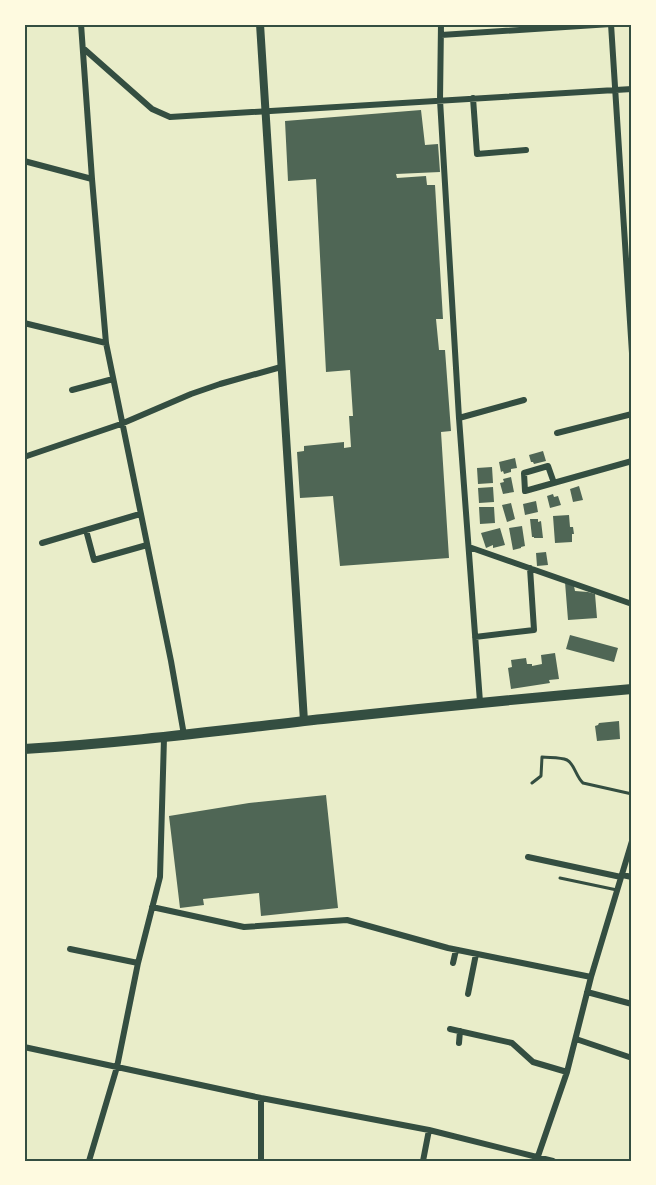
<svg xmlns="http://www.w3.org/2000/svg" width="656" height="1185" viewBox="0 0 656 1185" font-family="Cabin,sans-serif">
	<rect width="100%" height="100%" fill="#e9edc9"/>
	<path fill="#4f6655" d="M 421,110 L 425,145 L 438,144 L 440,172 L 396,174 L 397,178 L 426,176 L 427,185 L 435,185 L 443,319 L 436,319 L 439,350 L 445,350 L 451,431 L 441,432 L 449,558 L 340,566 L 333,496 L 300,498 L 297,452 L 304,451 L 304,446 L 344,442 L 344,448 L 351,447 L 349,416 L 353,416 L 350,370 L 326,372 L 316,179 L 288,181 L 285,121 Z
		M 543,451 L 546,461 L 534,464 L 533,462 L 531,462 L 529,455 Z
		M 515,458 L 517,468 L 511,469 L 511,472 L 504,474 L 503,471 L 501,472 L 499,462 Z
		M 492,467 L 493,483 L 478,484 L 477,468 Z
		M 511,477 L 514,492 L 503,494 L 500,483 L 504,482 L 503,479 Z
		M 579,486 L 583,500 L 573,502 L 570,489 Z
		M 493,487 L 494,502 L 479,503 L 478,488 Z
		M 553,494 L 554,497 L 558,496 L 561,505 L 550,508 L 547,496 Z
		M 536,501 L 538,512 L 525,515 L 523,504 Z
		M 511,503 L 515,519 L 507,522 L 502,505 Z
		M 479,507 L 494,507 L 495,523 L 480,524 Z
		M 569,515 L 570,527 L 573,527 L 574,534 L 572,534 L 572,542 L 555,543 L 553,516 Z
		M 530,519 L 538,519 L 538,522 L 541,521 L 543,538 L 534,538 L 534,537 L 532,537 Z
		M 522,526 L 525,546 L 521,547 L 521,548 L 513,550 L 509,528 Z
		M 500,528 L 505,545 L 493,548 L 493,545 L 486,548 L 481,533 Z
		M 546,552 L 548,565 L 537,566 L 536,553 Z
		M 565,582 L 574,586 L 575,591 L 588,592 L 595,594 L 597,618 L 568,620 Z
		M 570,635 L 618,648 L 614,662 L 566,649 Z
		M 555,653 L 559,679 L 549,680 L 550,683 L 511,689 L 508,668 L 512,667 L 511,660 L 526,658 L 527,664 L 532,664 L 532,666 L 542,664 L 541,655 Z
		M 619,721 L 620,739 L 597,741 L 595,726 L 598,725 L 599,723 Z
		M 326,795 L 338,908 L 261,916 L 259,893 L 203,899 L 204,905 L 180,908 L 169,816 L 249,803 Z"/>
	<g fill="none" stroke-linecap="round" stroke-linejoin="round">
		<path stroke="#344e41" stroke-width="3" d="M 532,783 L 541,776 L 542,757 C 549,758 560,757 567,760 C 574,763 576,777 583,783 L 632,794
			M 560,878 L 617,890"/>
		<path stroke="#344e41" stroke-width="6" d="M 81,24 L 92,179 L 106,343 L 171,661 L 184,735
			M 441,24 L 440,100 L 459,418 L 480,702
			M 611,24 L 632,353
			M 441,35 L 611,24
			M 83,48 L 152,109 L 170,117 L 632,89
			M 473,98 L 477,154 L 526,150
			M 24,161 L 92,179
			M 24,323 L 106,343
			M 72,390 L 113,379
			M 459,418 L 524,400
			M 557,433 L 632,414
			M 24,457 L 121,424 L 191,394 L 220,384 L 281,367
			M 554,483 L 548,466 L 524,473 L 525,491 L 632,461
			M 86,530 L 94,560 L 147,545
			M 42,543 L 140,514
			M 469,547 L 632,604
			M 475,637 L 534,630 L 530,568
			M 528,857 L 621,877
			M 622,875 L 632,877
			M 152,907 L 244,927 L 347,920 L 448,948 L 591,977
			M 70,949 L 138,963
			M 453,963 L 456,950
			M 587,992 L 632,1004
			M 468,994 L 476,954
			M 450,1029 L 512,1043 L 533,1062 L 567,1072
			M 576,1039 L 632,1058
			M 459,1043 L 460,1031
			M 24,1047 L 261,1098 L 429,1130 L 553,1161
			M 261,1098 L 261,1161
			M 537,1159 L 567,1072 L 591,977 L 632,841
			M 89,1161 L 117,1067 L 138,963 L 160,877 L 164,738
			M 423,1161 L 429,1130"/>
		<path stroke="#344e41" stroke-width="8" d="M 260,24 L 304,721"/>
		<path stroke="#344e41" stroke-width="10" d="M 24,749 C 124,743 224,730 323,719 C 426,708 529,698 632,689"/>
	</g>
	<rect width="656" height="1185" fill="none" stroke="#fefae0" stroke-width="51"/>
	<rect x="26" y="26" width="604" height="1134" fill="none" stroke="#344e41" stroke-width="2"/>
</svg>
